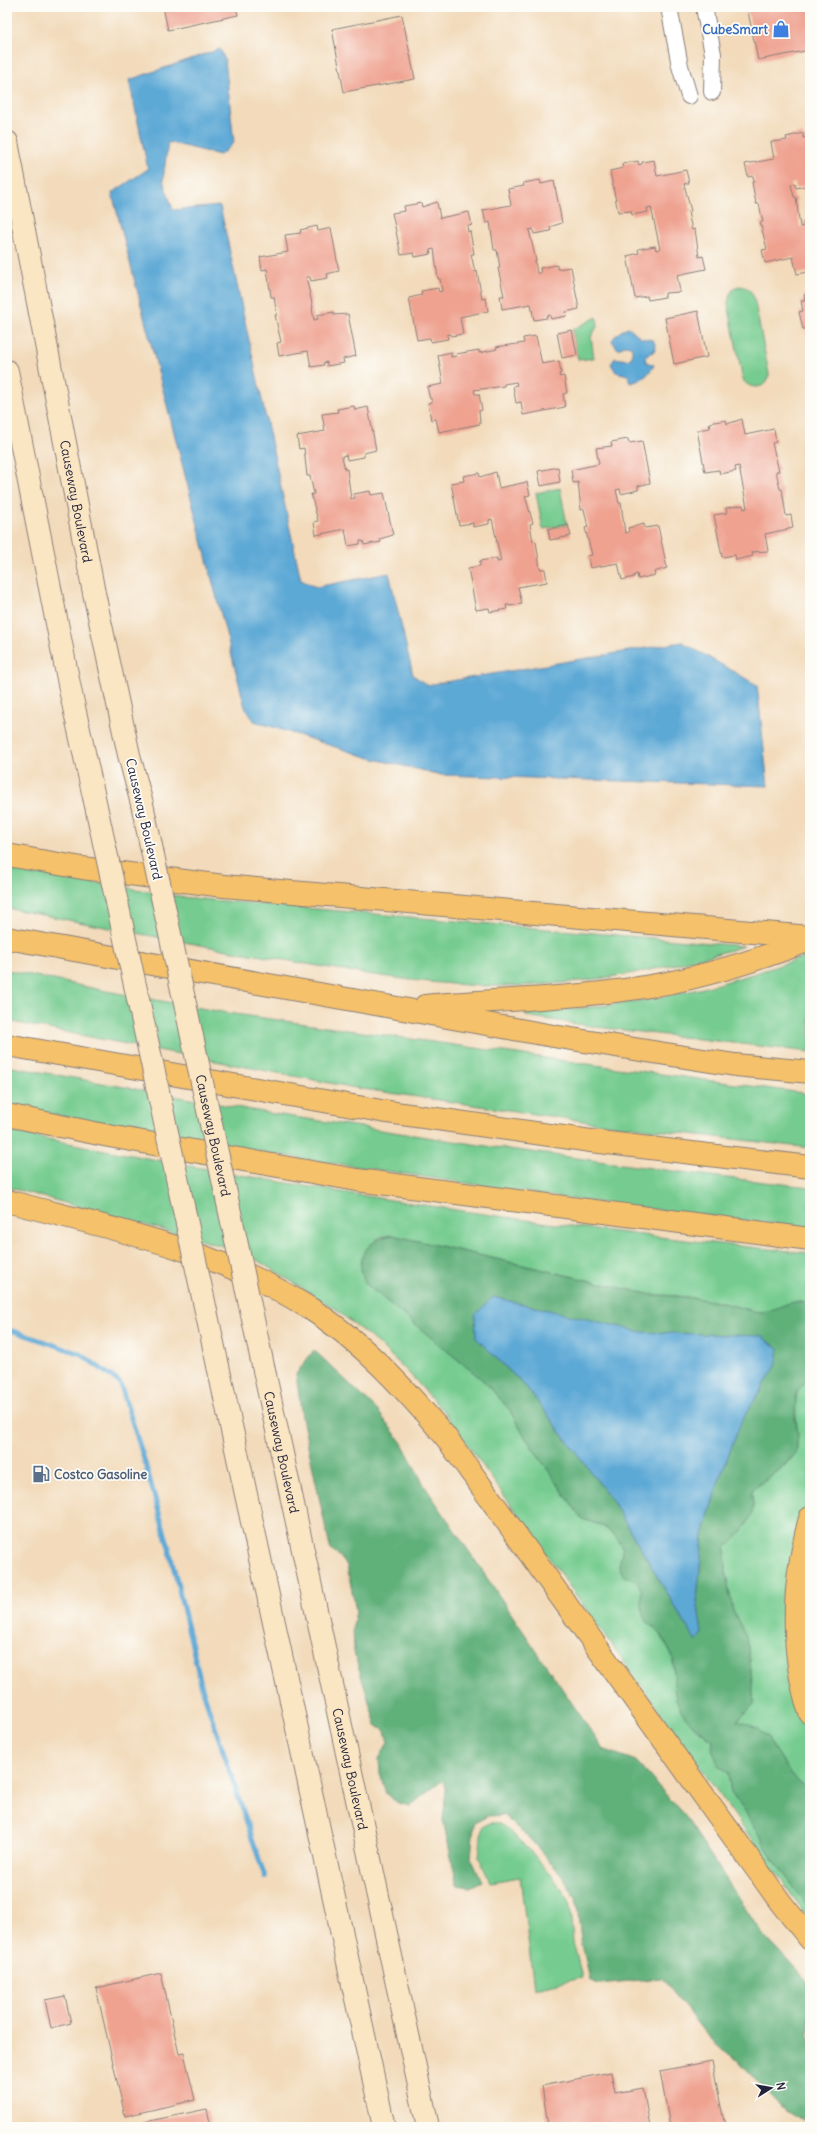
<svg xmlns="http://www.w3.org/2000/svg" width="817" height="2134" viewBox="0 0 817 2134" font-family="Delius,sans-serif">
	<rect width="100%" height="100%" fill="#fdfcf7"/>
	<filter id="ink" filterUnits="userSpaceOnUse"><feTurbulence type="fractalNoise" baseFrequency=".025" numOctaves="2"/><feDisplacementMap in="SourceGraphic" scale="8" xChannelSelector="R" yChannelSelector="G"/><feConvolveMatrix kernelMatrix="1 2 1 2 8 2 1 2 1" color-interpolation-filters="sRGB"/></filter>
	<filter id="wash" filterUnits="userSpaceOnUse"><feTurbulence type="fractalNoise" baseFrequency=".012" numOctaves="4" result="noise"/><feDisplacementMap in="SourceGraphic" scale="16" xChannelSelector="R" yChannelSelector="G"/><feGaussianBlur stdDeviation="0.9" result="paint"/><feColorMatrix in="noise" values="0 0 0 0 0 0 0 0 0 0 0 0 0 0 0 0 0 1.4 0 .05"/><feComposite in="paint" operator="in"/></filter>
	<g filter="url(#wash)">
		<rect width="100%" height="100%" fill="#f2daba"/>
		<path fill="#76cc90" stroke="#4c7766" d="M 739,286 C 748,287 751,290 754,298 L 769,374 C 768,389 751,391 743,380 L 728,304 C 729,295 730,290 739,286 Z
			M 597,317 L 598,325 L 591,337 L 594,358 L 578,360 L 572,330 Z
			M 560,488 L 567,525 L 543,529 L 536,493 Z
			M 7,868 L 190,898 L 744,946 C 662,971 575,987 489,986 C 420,984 352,972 284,960 C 191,944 99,926 7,908 Z
			M 810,955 L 810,1052 L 597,1027 L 526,1016 L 526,1013 C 573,1009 620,1005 666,996 C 715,987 763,971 810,955 Z
			M 7,970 L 106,991 L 228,1013 L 602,1066 L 810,1094 L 810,1148 L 597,1123 L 356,1088 L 7,1021 Z
			M 7,1066 L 274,1114 L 486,1146 L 718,1177 L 810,1187 L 810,1228 L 571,1199 L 280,1155 L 7,1106 Z
			M 7,1131 C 272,1184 541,1228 810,1253 L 810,1305 C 792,1295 778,1312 760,1312 C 748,1311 734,1305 722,1303 C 698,1298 675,1295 652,1295 L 392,1235 L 380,1237 L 367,1248 L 366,1284 L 485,1382 L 509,1409 L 525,1437 L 582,1519 L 601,1525 L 615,1535 L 623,1548 L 619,1566 L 624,1576 L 634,1579 L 640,1585 L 643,1593 L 642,1608 L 647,1622 L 660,1633 L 672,1656 L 675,1678 L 675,1693 L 696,1729 L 713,1740 L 718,1764 L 728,1773 L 731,1792 L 746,1813 L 773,1859 L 810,1909 L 810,1920 L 444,1412 L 408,1372 L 381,1346 L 334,1308 L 244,1252 L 7,1187 Z
			M 810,1376 L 810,1495 L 803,1515 L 800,1706 L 810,1738 L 810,1795 L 790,1772 L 767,1737 L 758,1728 L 737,1722 L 754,1704 L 750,1661 L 746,1636 L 733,1611 L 726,1574 L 725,1547 L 738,1535 L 753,1506 L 752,1490 C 766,1480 785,1468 795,1454 C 797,1452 797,1448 797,1445 C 800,1421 786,1393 810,1376 Z
			M 810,1552 L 810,1677 L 804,1596 Z
			M 490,1823 L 500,1823 L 524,1844 L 553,1877 L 569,1900 L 573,1941 L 582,1978 L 534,1988 L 520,1877 L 490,1882 L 479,1857 L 482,1827 Z"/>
		<path fill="#60b07a" stroke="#41695a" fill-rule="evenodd" d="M 392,1235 L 652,1295 C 675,1295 698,1298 722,1303 C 734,1305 748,1311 760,1312 C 778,1312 792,1295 810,1305 L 810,1376 L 796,1393 L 795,1417 L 798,1434 L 796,1453 L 780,1469 L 752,1490 C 751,1495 753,1500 753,1506 C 753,1523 736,1537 725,1548 L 726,1574 L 733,1611 L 746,1636 L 750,1661 L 754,1704 L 737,1721 L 758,1728 L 767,1737 L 790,1772 L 810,1795 L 810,1909 L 773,1859 L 746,1813 L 731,1792 L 728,1773 L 718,1764 L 712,1750 L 713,1740 C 696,1729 679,1715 675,1694 C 672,1681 677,1667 671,1654 C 668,1648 664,1638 660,1633 C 656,1628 649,1626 646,1620 C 636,1600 652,1585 624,1576 L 619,1566 L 623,1548 L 615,1535 L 601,1525 L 582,1519 L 525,1437 L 509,1409 L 485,1382 L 366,1284 C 353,1260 366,1240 392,1235 ZM 493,1297 L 776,1366 L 741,1421 L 718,1483 L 703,1535 L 697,1600 L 702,1633 L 696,1642 L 612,1500 L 528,1389 L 476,1338 Z
			M 314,1350 L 377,1410 L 402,1443 L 424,1485 L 603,1749 L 636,1761 L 685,1816 L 760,1931 L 810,1985 L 810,2124 L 780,2106 L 736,2059 L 723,2050 L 704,2032 L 662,1978 L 598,1984 L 590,1980 L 581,1939 L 576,1898 L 560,1873 L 530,1839 L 503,1815 L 488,1816 L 474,1823 L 471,1858 L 482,1881 L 470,1887 L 457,1885 L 443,1820 L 446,1789 L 443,1780 L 410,1806 L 398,1803 L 386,1794 L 380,1773 L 379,1759 L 388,1742 L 385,1731 L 376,1725 L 354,1652 L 353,1626 L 356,1611 L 347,1566 L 341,1558 L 330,1548 L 302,1418 L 296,1374 Z"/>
		<path fill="#5da9d6" stroke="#406688" d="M 220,49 L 225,60 L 234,143 L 220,155 L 168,142 L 163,180 L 173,210 L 220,206 L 301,580 L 316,587 L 389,573 L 413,675 L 427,685 L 682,642 L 757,685 L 768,786 L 441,775 L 370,758 L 254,721 L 245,707 L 112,193 L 148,169 L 129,80 Z
			M 630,328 L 641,338 L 653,340 L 656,346 L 654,351 L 645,357 L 646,362 L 654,365 C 649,375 641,381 630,383 L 628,375 L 616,372 L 611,364 L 615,358 L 627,360 L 632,357 L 632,347 L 627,345 L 618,349 L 612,341 C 614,335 624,328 630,328 Z
			M 493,1297 L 642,1332 L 761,1336 L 779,1349 L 776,1366 L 741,1422 L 718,1483 L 703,1535 L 697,1600 L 702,1633 L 696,1642 L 612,1500 L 528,1389 L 476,1338 L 475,1315 Z"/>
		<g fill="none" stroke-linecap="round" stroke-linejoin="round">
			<path stroke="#5da9d6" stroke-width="5" d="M 7,1329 L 81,1354 L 120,1383 L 143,1456 L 169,1548 L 202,1688 L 265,1877"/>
		</g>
		<g id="blocks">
			<path fill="#efa290" d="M 163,7 L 236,7 L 238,15 L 168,30 Z
				M 747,7 L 810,7 L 810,50 L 758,60 Z
				M 402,15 L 415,79 L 344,92 L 332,29 Z
				M 803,133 L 803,138 L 810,136 L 810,185 L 796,188 L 795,183 L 791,184 L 794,197 L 796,197 L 800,227 L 804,226 L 803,222 L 810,221 L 810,269 L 809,272 L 797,274 L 793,257 L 765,263 L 762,250 L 767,249 L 760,222 L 763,222 L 759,204 L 756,204 L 752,182 L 754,182 L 753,176 L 748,177 L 745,164 L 774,159 L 771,142 L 787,140 L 786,137 Z
				M 654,160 L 657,176 L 686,170 L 689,183 L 684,184 L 691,211 L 688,212 L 692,230 L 695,229 L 699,257 L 703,256 L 706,269 L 677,275 L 680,292 L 665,293 L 665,297 L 648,300 L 647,296 L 635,298 L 627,256 L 639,253 L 638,249 L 655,246 L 656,250 L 660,249 L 651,207 L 647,208 L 648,212 L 632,215 L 631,211 L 618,212 L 610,171 L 623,168 L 622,164 L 638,161 L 639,165 L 642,164 L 642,162 Z
				M 540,180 L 541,184 L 554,181 L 562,223 L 550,227 L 551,231 L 534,234 L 533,229 L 529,230 L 536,261 L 535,261 L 537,273 L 541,273 L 540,268 L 557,265 L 557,269 L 571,267 L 579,309 L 566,312 L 567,316 L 551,319 L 550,315 L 546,316 L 547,318 L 534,320 L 531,304 L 502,309 L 500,296 L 504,296 L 498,268 L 500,268 L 497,250 L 494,250 L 490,222 L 486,223 L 483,210 L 511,205 L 508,189 L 524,186 L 523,183 Z
				M 437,202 L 440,218 L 469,212 L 472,225 L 467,226 L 468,232 L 470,231 L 474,254 L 471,254 L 475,272 L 477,271 L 482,299 L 486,298 L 488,311 L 460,317 L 463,334 L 451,336 L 450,334 L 447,335 L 448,339 L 431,342 L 430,338 L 417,340 L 409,298 L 422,295 L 421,291 L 438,288 L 439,292 L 442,291 L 440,279 L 438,279 L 434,249 L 430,250 L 431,254 L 415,257 L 414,253 L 401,255 L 392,213 L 405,211 L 404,206 L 421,203 L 422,207 Z
				M 317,226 L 318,231 L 331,228 L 339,271 L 327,274 L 328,278 L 311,281 L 310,277 L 306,277 L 313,308 L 312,308 L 314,320 L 318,319 L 317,315 L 334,312 L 334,315 L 348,314 L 356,356 L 343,359 L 344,363 L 327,366 L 327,362 L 323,363 L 324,365 L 311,367 L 308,351 L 279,356 L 277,343 L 281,342 L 275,315 L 277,315 L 274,297 L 271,297 L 267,269 L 262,270 L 260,257 L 288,252 L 285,235 L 301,233 L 300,230 Z
				M 807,285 L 810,285 L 810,339 L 808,340 L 806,329 L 803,329 L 799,312 L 803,311 L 801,301 L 805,301 L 804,295 L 808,294 Z
				M 698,311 L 707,357 L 674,364 L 665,318 Z
				M 572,330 L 577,355 L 562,358 L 557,333 Z
				M 536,336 L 542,364 L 559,361 L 561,373 L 559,374 L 560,377 L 564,376 L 567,393 L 563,394 L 565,407 L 523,415 L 521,402 L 516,403 L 513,386 L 517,385 L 516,382 L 504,384 L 504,386 L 474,390 L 475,394 L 479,394 L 482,410 L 479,411 L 480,424 L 439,432 L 436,419 L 431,420 L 428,403 L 432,402 L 432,399 L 430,399 L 427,387 L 443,384 L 438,355 L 451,352 L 451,357 L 457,356 L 456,354 L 479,350 L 479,353 L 497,349 L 496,347 L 524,343 L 523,338 Z
				M 354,406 L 355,410 L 368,407 L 376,450 L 364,453 L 364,457 L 347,460 L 346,455 L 342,456 L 345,470 L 347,469 L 351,499 L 355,498 L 354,494 L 370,491 L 371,495 L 384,493 L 393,535 L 380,539 L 381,542 L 364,545 L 363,541 L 360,541 L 360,544 L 348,546 L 345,529 L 316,535 L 314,522 L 318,521 L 311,494 L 314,494 L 310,476 L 307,476 L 304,448 L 299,449 L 297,436 L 325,431 L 322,414 L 338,412 L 337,409 Z
				M 742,419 L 745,435 L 774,429 L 776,442 L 772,443 L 779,471 L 776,471 L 780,489 L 782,489 L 786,516 L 791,515 L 793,528 L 765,534 L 768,551 L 752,552 L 753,556 L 736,560 L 735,555 L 722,557 L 714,515 L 727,513 L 726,508 L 743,505 L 744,509 L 747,508 L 739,466 L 735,467 L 736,471 L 720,474 L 719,470 L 705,472 L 697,430 L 710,428 L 709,423 L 726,420 L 727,424 Z
				M 628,439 L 629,443 L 642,441 L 650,483 L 638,486 L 638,490 L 621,494 L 620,489 L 616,490 L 619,503 L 621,503 L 625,533 L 629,532 L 628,528 L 644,524 L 645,528 L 658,526 L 667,568 L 654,572 L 655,575 L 638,579 L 637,574 L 634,575 L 634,577 L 622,580 L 618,563 L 590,568 L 588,556 L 592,555 L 585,528 L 588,527 L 584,509 L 581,510 L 578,482 L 573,483 L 571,470 L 599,464 L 596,448 L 612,446 L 611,442 Z
				M 558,467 L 560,482 L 541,486 L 538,471 Z
				M 496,472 L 499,488 L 527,482 L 530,495 L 525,496 L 533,523 L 530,524 L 533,542 L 536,541 L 540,569 L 545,569 L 547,582 L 518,587 L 522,604 L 509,606 L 509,605 L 506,605 L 507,609 L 490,612 L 489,608 L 476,610 L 468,568 L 480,566 L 480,561 L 497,558 L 497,562 L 501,561 L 492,519 L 489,520 L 489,524 L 473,527 L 473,523 L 459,525 L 451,483 L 464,481 L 463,476 L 479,473 L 480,477 Z
				M 568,525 L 571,536 L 550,540 L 548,529 Z
				M 161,1973 L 179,2054 L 184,2053 L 195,2100 L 125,2116 L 96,1988 Z
				M 65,1996 L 71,2023 L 51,2028 L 45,2000 Z
				M 712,2061 L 725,2127 L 670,2127 L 660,2071 Z
				M 611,2072 L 615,2093 L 643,2088 L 650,2127 L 546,2127 L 548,2125 L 542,2086 Z
				M 207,2109 L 211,2127 L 136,2127 L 135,2124 Z"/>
		</g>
	</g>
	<g filter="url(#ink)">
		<use href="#blocks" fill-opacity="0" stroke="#8a7e7a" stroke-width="1"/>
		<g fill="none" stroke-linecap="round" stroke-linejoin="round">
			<g stroke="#8a7e7a" stroke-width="18">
				<path id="minor" d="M 669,7 L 680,66 L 689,96
					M 704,7 L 713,54 L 712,92"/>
			</g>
			<g stroke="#8a7e7a" stroke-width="24">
				<g id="secondary">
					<path id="s1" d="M 7,142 L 94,593 L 129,755 L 142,804"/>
					<path d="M 7,371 L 71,694 L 94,797"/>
					<path d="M 218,1366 L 384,2127"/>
					<path id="s2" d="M 265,1375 L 428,2127"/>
				</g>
			</g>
			<g stroke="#8a7e7a" stroke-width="24">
				<path id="motorway" d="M 7,855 L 82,868 L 224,886 L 810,937
					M 7,938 L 559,1037 L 735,1065 L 810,1072
					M 425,1006 C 502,999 579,999 656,985 C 709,976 760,959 810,940
					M 7,1045 L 381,1111 L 591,1141 L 810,1167
					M 7,1115 L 109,1136 L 357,1180 L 810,1239
					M 7,1201 C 108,1228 216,1249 306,1306 C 360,1339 404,1388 445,1436 L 781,1903 L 810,1939
					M 810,1518 C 793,1582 789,1649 810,1713"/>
			</g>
			<use href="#minor" stroke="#fff" stroke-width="16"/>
			<use href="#secondary" stroke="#fbe6c4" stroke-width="22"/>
			<use href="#motorway" stroke="#f5c16b" stroke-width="22"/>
			<g stroke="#8a7e7a" stroke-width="24" stroke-linecap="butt">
				<g id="secondary-bridge">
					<path d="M 94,797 L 218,1366"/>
					<path id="s3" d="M 142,804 L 265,1375"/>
				</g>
			</g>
			<use href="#secondary-bridge" stroke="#fbe6c4" stroke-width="22"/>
		</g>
	</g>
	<defs>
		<g id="shop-bare" transform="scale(1.38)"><path d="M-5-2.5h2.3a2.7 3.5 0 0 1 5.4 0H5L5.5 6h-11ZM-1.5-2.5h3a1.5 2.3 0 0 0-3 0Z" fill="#3f7fe0" stroke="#fdfcf7" stroke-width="2.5" paint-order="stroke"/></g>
		<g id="fuel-bare" transform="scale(1.38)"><path d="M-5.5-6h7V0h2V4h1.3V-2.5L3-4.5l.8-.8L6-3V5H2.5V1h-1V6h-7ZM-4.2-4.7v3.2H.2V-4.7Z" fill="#5c6f8a" stroke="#fdfcf7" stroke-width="2.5" paint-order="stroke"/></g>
	</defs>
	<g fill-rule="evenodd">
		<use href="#shop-bare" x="781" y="29"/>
		<use href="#fuel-bare" x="41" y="1474"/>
	</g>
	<g text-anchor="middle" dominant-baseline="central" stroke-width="3.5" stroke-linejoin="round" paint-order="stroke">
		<g font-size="13" font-weight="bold" fill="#366cbe" stroke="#fdfcf7" text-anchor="end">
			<text x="768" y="29">CubeSmart</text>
		</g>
		<g font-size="13" fill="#22223b" stroke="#fdfcf7">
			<text stroke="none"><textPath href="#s1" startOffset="366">Causeway Boulevard</textPath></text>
			<text transform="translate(144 819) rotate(77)">Causeway Boulevard</text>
			<text stroke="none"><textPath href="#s3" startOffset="339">Causeway Boulevard</textPath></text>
			<text stroke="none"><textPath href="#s2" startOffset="79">Causeway Boulevard</textPath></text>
			<text stroke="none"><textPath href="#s2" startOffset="403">Causeway Boulevard</textPath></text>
		</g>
		<g font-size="13" font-weight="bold" fill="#4e5e75" stroke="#fdfcf7" text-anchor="start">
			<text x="54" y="1474">Costco Gasoline</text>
		</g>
	</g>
	<rect width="817" height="2134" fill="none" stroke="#fdfcf7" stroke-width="24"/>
	<g transform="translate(771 2088) rotate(79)" stroke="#fdfcf7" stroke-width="3" paint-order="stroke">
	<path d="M0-3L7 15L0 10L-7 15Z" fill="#22223b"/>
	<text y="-6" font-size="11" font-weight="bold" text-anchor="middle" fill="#22223b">N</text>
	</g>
</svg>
